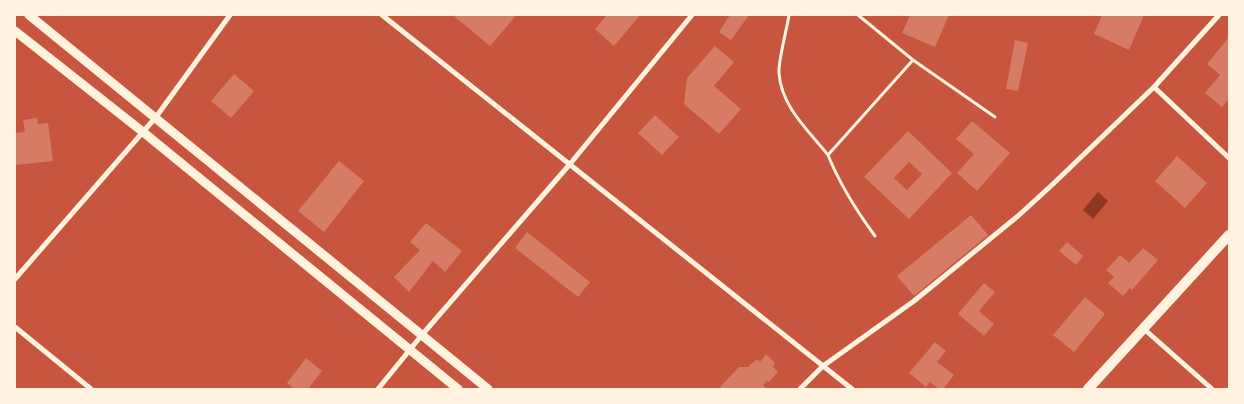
<svg xmlns="http://www.w3.org/2000/svg" width="1244" height="404" viewBox="0 0 1244 404" font-family="Signika,sans-serif">
	<rect width="100%" height="100%" fill="#c8553d"/>
	<path fill="#8f3625" d="M 1098,192 L 1108,201 L 1093,219 L 1083,210 Z"/>
	<path fill="#d67c66" fill-rule="evenodd" d="M 455,15 L 512,15 L 515,17 L 490,46 L 454,16 Z
		M 607,15 L 640,15 L 614,46 L 595,29 Z
		M 730,15 L 749,15 L 731,40 L 719,32 Z
		M 910,15 L 949,15 L 935,47 L 902,33 Z
		M 1102,15 L 1144,15 L 1129,50 L 1094,34 Z
		M 1229,37 L 1229,99 L 1222,107 L 1205,93 L 1220,75 L 1207,64 Z
		M 1015,40 L 1028,43 L 1018,91 L 1006,89 Z
		M 715,46 L 734,62 L 714,86 L 741,109 L 719,134 L 684,104 L 687,78 Z
		M 234,74 L 254,91 L 231,118 L 211,101 Z
		M 655,115 L 679,137 L 662,155 L 638,133 Z
		M 37,118 L 38,124 L 48,123 L 53,161 L 16,165 L 15,133 L 25,132 L 23,120 Z
		M 972,121 L 1010,153 L 977,191 L 957,173 L 974,154 L 956,139 Z
		M 908,131 L 952,173 L 909,219 L 864,177 ZM 909,162 L 922,174 L 907,190 L 894,178 Z
		M 1177,156 L 1207,183 L 1185,208 L 1155,181 Z
		M 339,161 L 364,181 L 324,232 L 298,211 Z
		M 971,215 L 988,235 L 914,296 L 897,276 Z
		M 426,223 L 462,251 L 445,272 L 433,261 L 409,292 L 394,277 L 420,250 L 410,242 Z
		M 527,232 L 590,282 L 578,297 L 515,248 Z
		M 1067,242 L 1083,256 L 1076,265 L 1059,251 Z
		M 1143,248 L 1158,260 L 1132,290 L 1130,288 L 1123,296 L 1108,283 L 1114,277 L 1106,270 L 1120,255 L 1129,263 Z
		M 984,283 L 995,292 L 979,311 L 994,324 L 984,336 L 958,314 Z
		M 1085,297 L 1105,314 L 1074,352 L 1053,335 Z
		M 935,342 L 946,351 L 937,362 L 954,375 L 943,389 L 939,389 L 930,382 L 926,387 L 909,373 Z
		M 766,354 L 775,363 L 773,367 L 778,372 L 769,382 L 767,381 L 763,385 L 767,389 L 722,389 L 720,387 L 739,367 L 748,367 L 757,359 L 760,362 Z
		M 306,358 L 322,371 L 308,389 L 294,389 L 287,383 Z"/>
	<g fill="none" stroke-linecap="round" stroke-linejoin="round">
		<path stroke="#fff3e0" stroke-width="3" d="M 789,15 C 787,29 778,61 779,73 C 781,106 808,130 828,155 L 913,60
			M 858,15 L 913,60 L 995,117
			M 828,155 C 840,185 856,210 875,236"/>
		<path stroke="#fff3e0" stroke-width="5" d="M 382,15 L 852,389
			M 1154,87 L 1229,158
			M 15,279 L 156,117 L 230,15
			M 15,327 L 91,389
			M 1144,329 L 1212,389
			M 378,389 L 421,336 L 570,164 L 692,15
			M 800,389 L 823,366 L 914,301 L 1018,216 L 1053,184 L 1154,87 L 1219,15"/>
		<path stroke="#fff3e0" stroke-width="9" d="M 29,15 L 488,389
			M 15,31 L 143,132 L 458,389"/>
		<path stroke="#fff3e0" stroke-width="10" d="M 1088,389 L 1229,235"/>
	</g>
	<rect width="1244" height="404" fill="none" stroke="#fff3e0" stroke-width="32"/>
</svg>
